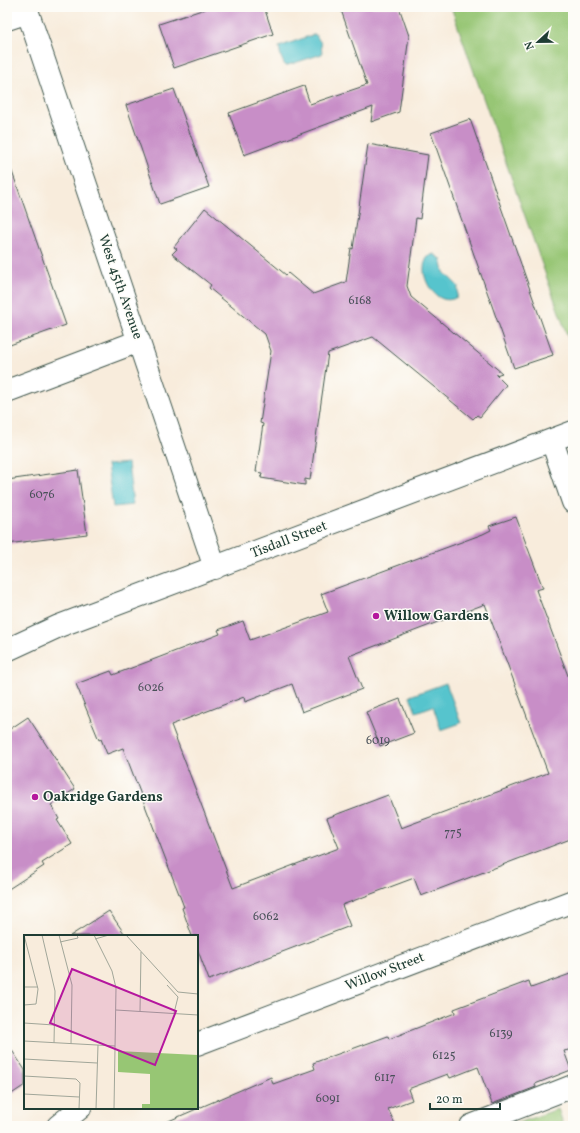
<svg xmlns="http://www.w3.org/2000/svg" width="580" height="1133" viewBox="0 0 580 1133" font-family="Vollkorn,serif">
	<rect width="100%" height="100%" fill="#fdfcf7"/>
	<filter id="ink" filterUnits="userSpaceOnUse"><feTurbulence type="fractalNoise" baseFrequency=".025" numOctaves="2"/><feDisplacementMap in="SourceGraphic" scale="8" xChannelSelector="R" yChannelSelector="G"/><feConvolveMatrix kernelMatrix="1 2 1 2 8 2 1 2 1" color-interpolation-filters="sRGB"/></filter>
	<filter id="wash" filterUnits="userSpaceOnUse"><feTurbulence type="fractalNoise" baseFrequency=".012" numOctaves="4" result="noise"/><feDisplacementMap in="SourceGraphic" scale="16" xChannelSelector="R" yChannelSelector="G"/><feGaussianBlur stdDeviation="0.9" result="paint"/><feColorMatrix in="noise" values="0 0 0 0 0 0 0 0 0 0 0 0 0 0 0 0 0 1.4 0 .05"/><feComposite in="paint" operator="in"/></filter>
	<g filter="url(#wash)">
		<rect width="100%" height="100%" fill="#f8ecdc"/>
		<path fill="#97c674" stroke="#5b8254" d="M 451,7 L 573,7 L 573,352 Z
			M 558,1109 L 564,1126 L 509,1126 Z"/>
		<path fill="#57c4cd" stroke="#3b8080" d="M 315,34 L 321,43 L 322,54 L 285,66 L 281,57 L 279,47 Z
			M 434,254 L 441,259 L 444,272 L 458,286 L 457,297 C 435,311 414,269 429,256 Z
			M 128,463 L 133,505 L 113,507 L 107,465 Z
			M 446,683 L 461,723 L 441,730 L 433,706 L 416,712 L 410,696 Z"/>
		<g id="blocks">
			<path fill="#c88ec7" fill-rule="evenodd" d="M 211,7 L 264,7 L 273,34 L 174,68 L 159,24 Z
				M 340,7 L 399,7 L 409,36 L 399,112 L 371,122 L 373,107 L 244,155 L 229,113 L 304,86 L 310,104 L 367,85 Z
				M 174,89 L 209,187 L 160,204 L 126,105 Z
				M 470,119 L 553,355 L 514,368 L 431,133 Z
				M 368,144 L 428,155 L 420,219 L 416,218 L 407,286 L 411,297 L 502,373 L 496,375 L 506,385 L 480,417 L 477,415 L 473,419 L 373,337 L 328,353 L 310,480 L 305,479 L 305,485 L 261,478 L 262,473 L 256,472 L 263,424 L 260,423 L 271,351 L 265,334 L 209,288 L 211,285 L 172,254 L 177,249 L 174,247 L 205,208 L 286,275 L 288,273 L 313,294 L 346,282 L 351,248 L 353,249 Z
				M 10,166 L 66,325 L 7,346 L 7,167 Z
				M 78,470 L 87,534 L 7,544 L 7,480 Z
				M 516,517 L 543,588 L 536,590 L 573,689 L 573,838 L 421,896 L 414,878 L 342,905 L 350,926 L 209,980 L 197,948 L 197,936 L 192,936 L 182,908 L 184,907 L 123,748 L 107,754 L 101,739 L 99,740 L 76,684 L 111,671 L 113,675 L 155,659 L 220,634 L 218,630 L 243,621 L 250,640 L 328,612 L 321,594 L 483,534 L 491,530 L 489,526 ZM 485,604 L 548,773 L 401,828 L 388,795 L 327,818 L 339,848 L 233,888 L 171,725 L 244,697 L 245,702 L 292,684 L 302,712 L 362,689 L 349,656 Z
				M 400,699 L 414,733 L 380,746 L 366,712 Z
				M 28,717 L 75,789 L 51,805 L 59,819 L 57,820 L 72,844 L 42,863 L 44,866 L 7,890 L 7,731 Z
				M 109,911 L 126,936 L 70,936 Z
				M 573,973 L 573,1049 L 564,1051 L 571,1070 L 535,1084 L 536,1087 L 492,1104 L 478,1067 L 450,1078 L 448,1074 L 408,1089 L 412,1100 L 388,1109 L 396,1126 L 157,1126 L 271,1077 L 273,1084 L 315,1069 L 313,1063 L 388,1036 L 389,1039 L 455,1013 L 454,1009 L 529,981 L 531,988 Z
				M 7,1043 L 25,1070 L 25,1085 L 7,1097 Z"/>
		</g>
	</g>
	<g filter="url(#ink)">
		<use href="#blocks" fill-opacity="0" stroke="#40574d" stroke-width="1"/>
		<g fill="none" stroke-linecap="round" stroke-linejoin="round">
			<g stroke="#40574d" stroke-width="24">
				<path id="minor" d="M 26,7 L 215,568
					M 7,19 L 28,12
					M 7,391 L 139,341
					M 552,441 L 573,502
					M 7,650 L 59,626 L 573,432
					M 197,1044 L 573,901
					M 58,1126 L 80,1108
					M 471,1126 L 573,1086"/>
			</g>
			<use href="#minor" stroke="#fff" stroke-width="22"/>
		</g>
	</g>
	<g fill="#b5179e" stroke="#fdfcf7" stroke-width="1.5">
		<circle cx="376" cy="616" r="4"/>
		<circle cx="35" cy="797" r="4"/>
	</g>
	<g text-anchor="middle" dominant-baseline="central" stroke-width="3" stroke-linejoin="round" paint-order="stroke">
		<g font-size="12" fill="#495159">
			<text x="360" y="301">6168</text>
			<text x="42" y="495">6076</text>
			<text x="151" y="688">6026</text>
			<text x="378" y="741">6019</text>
			<text x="453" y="833">775</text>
			<text x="266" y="917">6062</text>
			<text x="501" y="1034">6139</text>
			<text x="444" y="1056">6125</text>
			<text x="385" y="1078">6117</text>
			<text x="328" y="1099">6091</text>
		</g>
		<g font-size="14" fill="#1f3d34" stroke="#fdfcf7">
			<text transform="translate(120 287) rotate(71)">West 45th Avenue</text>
			<text transform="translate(289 540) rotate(-21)">Tisdall Street</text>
			<text transform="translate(385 972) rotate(-21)">Willow Street</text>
		</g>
		<g font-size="14" font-weight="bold" fill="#1f3d34" stroke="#fdfcf7" text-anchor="start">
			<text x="384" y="616">Willow Gardens</text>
			<text x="43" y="797">Oakridge Gardens</text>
		</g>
	</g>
	<g transform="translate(24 935)">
		<rect width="174" height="174" fill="#f8ecdc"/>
		<path d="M 94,116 L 174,120 L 174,174 L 118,174 L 118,169 L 126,169 L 126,139 L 94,137 Z" fill="#97c674"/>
		<path fill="none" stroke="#a1a699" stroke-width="1" d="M 18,0 L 31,56 L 30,108M 35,0 L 48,50 L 47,109M 70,0 L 88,36 L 92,53 L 90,174M 102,0 L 154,57 L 174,59M 71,4 L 85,0M 36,7 L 54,3 L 53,0M 143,50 L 154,62 L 150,78M 0,52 L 14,52M 0,70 L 12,69 L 14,54 L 0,0M 92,75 L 174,80M 116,76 L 117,17M 0,88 L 30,90M 0,106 L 91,111M 0,124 L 73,128M 0,141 L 52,144 L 56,148 L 55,174M 0,159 L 55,162M 72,174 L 74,110"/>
		<path fill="#b5179e" fill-opacity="0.15" stroke="#b5179e" stroke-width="2" d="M 48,34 L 152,76 L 131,130 L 26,88 Z"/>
		<rect width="174" height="174" fill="none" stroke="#1f3d34" stroke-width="2"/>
	</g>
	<rect width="580" height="1133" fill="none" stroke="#fdfcf7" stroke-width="24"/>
	<g transform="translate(538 42) rotate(248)" stroke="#fdfcf7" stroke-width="3" paint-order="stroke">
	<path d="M0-3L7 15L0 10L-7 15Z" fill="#1f3d34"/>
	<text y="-6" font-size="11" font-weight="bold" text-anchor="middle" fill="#1f3d34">N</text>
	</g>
	<path d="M430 1103v6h70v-6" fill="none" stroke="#1f3d34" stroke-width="2"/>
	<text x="436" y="1103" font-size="12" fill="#1f3d34" stroke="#fdfcf7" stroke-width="3" paint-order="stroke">20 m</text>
</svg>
